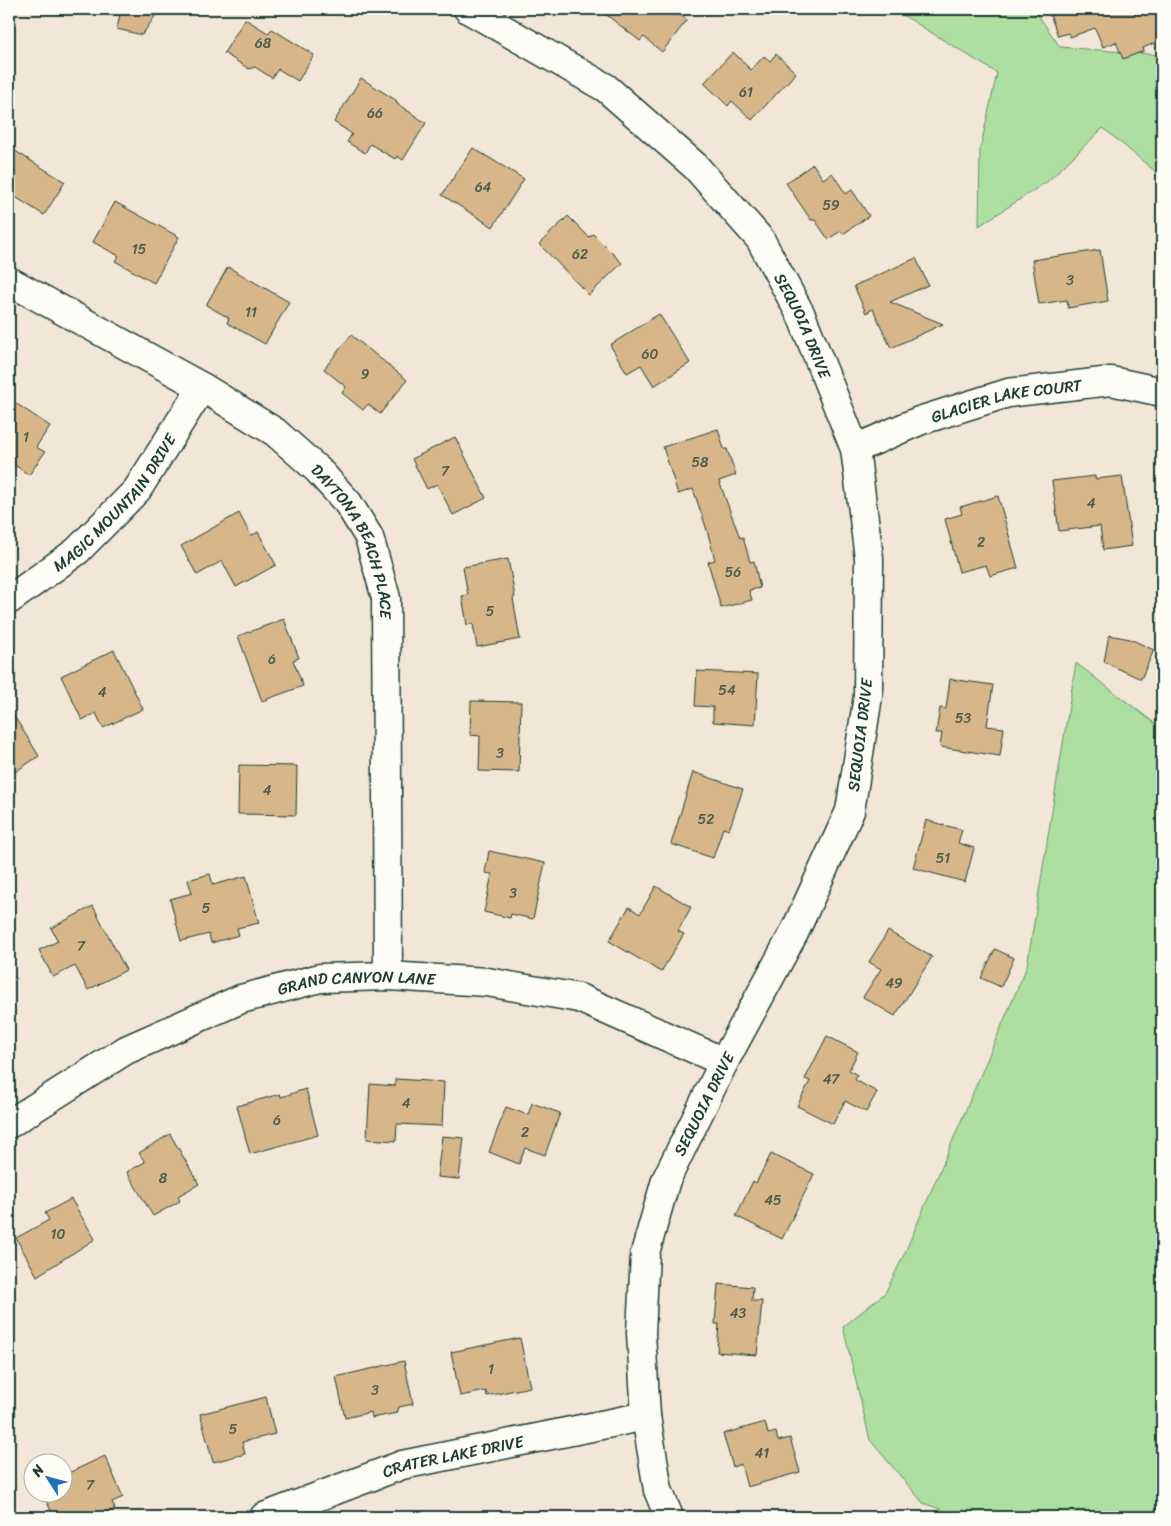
<svg xmlns="http://www.w3.org/2000/svg" width="1171" height="1526" viewBox="0 0 1171 1526" font-family="Sriracha,sans-serif">
	<rect width="100%" height="100%" fill="#f2e7d6"/>
	<filter id="ink" filterUnits="userSpaceOnUse"><feTurbulence type="fractalNoise" baseFrequency=".02" numOctaves="2"/><feDisplacementMap in="SourceGraphic" scale="10" xChannelSelector="R" yChannelSelector="G"/><feConvolveMatrix kernelMatrix="1 2 1 2 8 2 1 2 1" color-interpolation-filters="sRGB"/></filter>
	<g filter="url(#ink)">
		<path fill="#addfa0" stroke="#668e6a" d="M 893,9 L 1034,9 L 1060,47 L 1162,55 L 1162,177 L 1103,128 L 1048,181 L 979,226 L 980,150 L 997,73 Z
			M 1076,663 L 1157,725 L 1162,725 L 1162,1517 L 962,1517 L 923,1503 L 870,1440 L 843,1327 L 885,1293 L 904,1255 L 1027,966 Z"/>
		<path fill="#d7b78a" stroke="#1f3d34" d="M 121,9 L 160,9 L 142,35 L 117,29 Z
			M 599,9 L 671,9 L 687,20 L 662,52 L 644,37 L 640,41 Z
			M 1048,9 L 1162,9 L 1162,40 L 1143,48 L 1144,51 L 1123,59 L 1116,42 L 1103,47 L 1095,28 L 1070,37 L 1068,33 L 1058,36 Z
			M 245,19 L 268,33 L 272,29 L 314,55 L 298,81 L 278,69 L 272,78 L 255,67 L 249,69 L 224,53 Z
			M 733,52 L 751,70 L 764,56 L 770,61 L 776,54 L 796,73 L 752,120 L 732,101 L 728,106 L 704,83 Z
			M 361,78 L 397,101 L 396,103 L 426,123 L 403,160 L 397,156 L 395,159 L 370,144 L 365,153 L 347,142 L 352,134 L 334,122 Z
			M 9,147 L 65,182 L 44,215 L 9,193 Z
			M 473,148 L 524,179 L 493,227 L 442,195 Z
			M 813,164 L 823,179 L 832,173 L 846,194 L 852,190 L 869,216 L 843,234 L 841,231 L 828,239 L 815,220 L 811,220 L 786,183 Z
			M 115,202 L 179,237 L 154,283 L 115,261 L 119,256 L 93,242 Z
			M 568,216 L 589,237 L 593,234 L 622,263 L 589,295 L 539,244 Z
			M 1100,250 L 1108,301 L 1068,308 L 1067,300 L 1039,304 L 1032,260 Z
			M 916,258 L 928,285 L 890,302 L 943,324 L 891,348 L 873,309 L 866,313 L 854,286 Z
			M 228,267 L 289,302 L 265,344 L 227,323 L 229,318 L 206,305 Z
			M 659,314 L 690,363 L 654,386 L 641,365 L 627,373 L 610,345 Z
			M 351,335 L 407,380 L 380,414 L 368,404 L 363,410 L 342,393 L 346,387 L 324,369 Z
			M 9,399 L 50,426 L 36,447 L 45,452 L 29,475 L 9,461 Z
			M 718,429 L 724,449 L 727,449 L 736,475 L 719,481 L 740,538 L 743,537 L 750,562 L 754,561 L 760,588 L 749,590 L 752,600 L 721,608 L 708,562 L 715,560 L 707,530 L 693,489 L 678,494 L 663,447 Z
			M 455,437 L 486,498 L 453,515 L 437,484 L 427,489 L 412,459 Z
			M 1095,476 L 1095,479 L 1122,476 L 1132,546 L 1103,550 L 1100,526 L 1059,531 L 1052,481 Z
			M 998,496 L 1018,568 L 990,576 L 986,565 L 959,572 L 945,519 L 962,514 L 960,507 Z
			M 239,513 L 251,536 L 258,532 L 276,565 L 236,587 L 222,561 L 197,575 L 181,546 Z
			M 508,559 L 515,597 L 513,598 L 520,639 L 477,647 L 473,624 L 467,625 L 462,596 L 468,595 L 463,567 Z
			M 284,619 L 299,658 L 293,660 L 303,686 L 262,701 L 238,636 Z
			M 1109,635 L 1130,639 L 1154,650 L 1141,679 L 1104,662 Z
			M 114,650 L 143,709 L 103,728 L 96,713 L 82,720 L 61,676 Z
			M 697,671 L 758,674 L 755,725 L 713,722 L 713,707 L 695,706 Z
			M 950,679 L 993,685 L 987,726 L 1004,728 L 1000,756 L 940,747 L 942,733 L 936,733 L 940,708 L 946,709 Z
			M 471,701 L 521,702 L 519,772 L 479,771 L 480,736 L 470,735 Z
			M 9,708 L 39,756 L 9,776 Z
			M 239,765 L 297,766 L 296,815 L 238,814 Z
			M 693,772 L 743,789 L 729,830 L 723,828 L 713,858 L 671,844 Z
			M 926,820 L 962,830 L 958,843 L 974,848 L 965,882 L 913,868 Z
			M 489,851 L 545,863 L 533,919 L 511,914 L 510,918 L 484,912 L 492,874 L 485,873 Z
			M 210,874 L 213,885 L 246,876 L 259,923 L 237,928 L 239,935 L 211,943 L 209,934 L 181,941 L 170,899 L 192,893 L 188,880 Z
			M 656,886 L 691,907 L 678,931 L 684,934 L 661,972 L 609,941 L 629,907 L 640,914 Z
			M 93,906 L 126,970 L 88,990 L 75,966 L 53,977 L 39,950 L 58,941 L 51,928 Z
			M 888,931 L 932,957 L 895,1016 L 863,997 L 881,969 L 869,962 Z
			M 995,949 L 1014,958 L 1001,987 L 981,978 Z
			M 827,1036 L 858,1052 L 849,1070 L 857,1075 L 855,1080 L 877,1092 L 866,1112 L 845,1101 L 833,1124 L 797,1106 L 810,1081 L 805,1079 Z
			M 395,1079 L 444,1082 L 442,1126 L 397,1124 L 396,1141 L 367,1139 L 370,1084 L 395,1086 Z
			M 306,1089 L 318,1135 L 250,1154 L 237,1106 L 280,1094 L 281,1097 Z
			M 532,1103 L 560,1113 L 545,1155 L 525,1148 L 519,1164 L 489,1152 L 506,1107 L 528,1115 Z
			M 170,1134 L 199,1184 L 178,1196 L 180,1201 L 153,1216 L 127,1172 L 145,1162 L 139,1153 Z
			M 442,1136 L 464,1138 L 459,1179 L 437,1177 Z
			M 771,1154 L 814,1174 L 782,1239 L 736,1216 L 753,1181 L 756,1183 Z
			M 71,1199 L 95,1239 L 37,1276 L 16,1238 L 49,1220 L 45,1213 Z
			M 718,1284 L 753,1287 L 752,1301 L 762,1301 L 757,1355 L 717,1352 L 719,1324 L 715,1324 Z
			M 520,1338 L 530,1387 L 487,1396 L 486,1391 L 460,1396 L 451,1352 Z
			M 404,1361 L 413,1404 L 399,1407 L 397,1413 L 372,1418 L 371,1412 L 345,1418 L 336,1377 Z
			M 266,1397 L 275,1434 L 242,1442 L 245,1454 L 213,1462 L 200,1414 Z
			M 765,1422 L 768,1434 L 776,1432 L 778,1441 L 790,1438 L 800,1472 L 747,1487 L 741,1464 L 733,1467 L 723,1434 Z
			M 105,1456 L 123,1497 L 112,1502 L 115,1509 L 96,1517 L 54,1517 L 43,1494 L 62,1494 L 62,1476 Z"/>
		<g fill="none" stroke-linecap="round" stroke-linejoin="round">
			<g stroke="#1f3d34" stroke-width="31">
				<g id="minor">
					<path id="s1" d="M 468,9 L 606,88 L 695,166 L 760,239 L 801,315 L 855,449 L 869,558 L 868,696 L 850,811 L 795,931 L 724,1062 L 666,1180 L 645,1253 L 641,1333 L 646,1416 L 658,1490 L 669,1517"/>
					<path id="s2" d="M 9,281 L 202,387 L 275,432 L 318,470 L 348,503 L 369,537 L 386,598 L 388,976"/>
					<path id="s3" d="M 855,449 L 919,421 L 1008,393 L 1111,381 L 1162,392"/>
					<path id="s4" d="M 9,600 L 77,551 L 137,490 L 202,387"/>
					<path id="s5" d="M 9,1124 L 126,1050 L 241,999 L 320,978 L 388,976 L 487,982 L 579,998 L 724,1062"/>
					<path id="s6" d="M 264,1517 L 402,1465 L 646,1416"/>
				</g>
			</g>
			<use href="#minor" stroke="#fdfcf7" stroke-width="28"/>
		</g>
	</g>
	<g text-anchor="middle" dominant-baseline="central" stroke-width="4" stroke-linejoin="round" paint-order="stroke">
		<g font-size="14" fill="#4d5c4a">
			<text x="263" y="43">68</text>
			<text x="746" y="92">61</text>
			<text x="375" y="113">66</text>
			<text x="483" y="187">64</text>
			<text x="831" y="205">59</text>
			<text x="139" y="249">15</text>
			<text x="580" y="254">62</text>
			<text x="1070" y="280">3</text>
			<text x="251" y="312">11</text>
			<text x="650" y="354">60</text>
			<text x="365" y="374">9</text>
			<text x="26" y="437">1</text>
			<text x="700" y="462">58</text>
			<text x="445" y="471">7</text>
			<text x="1091" y="503">4</text>
			<text x="981" y="542">2</text>
			<text x="733" y="572">56</text>
			<text x="490" y="611">5</text>
			<text x="272" y="659">6</text>
			<text x="727" y="690">54</text>
			<text x="102" y="692">4</text>
			<text x="963" y="718">53</text>
			<text x="500" y="753">3</text>
			<text x="267" y="790">4</text>
			<text x="706" y="819">52</text>
			<text x="943" y="858">51</text>
			<text x="513" y="893">3</text>
			<text x="206" y="908">5</text>
			<text x="81" y="946">7</text>
			<text x="894" y="983">49</text>
			<text x="831" y="1079">47</text>
			<text x="406" y="1103">4</text>
			<text x="277" y="1120">6</text>
			<text x="525" y="1132">2</text>
			<text x="163" y="1178">8</text>
			<text x="773" y="1200">45</text>
			<text x="58" y="1234">10</text>
			<text x="738" y="1313">43</text>
			<text x="491" y="1369">1</text>
			<text x="375" y="1390">3</text>
			<text x="233" y="1429">5</text>
			<text x="762" y="1453">41</text>
			<text x="90" y="1485">7</text>
		</g>
		<g font-size="16" fill="#1f3d34" stroke="#fdfcf7">
			<text stroke="none"><textPath href="#s1" startOffset="472">SEQUOIA DRIVE</textPath></text>
			<text stroke="none"><textPath href="#s3" startOffset="160">GLACIER LAKE COURT</textPath></text>
			<text stroke="none"><textPath href="#s4" startOffset="145">MAGIC MOUNTAIN DRIVE</textPath></text>
			<text stroke="none"><textPath href="#s2" startOffset="445">DAYTONA BEACH PLACE</textPath></text>
			<text transform="translate(860 735) rotate(-83)">SEQUOIA DRIVE</text>
			<text stroke="none"><textPath href="#s5" startOffset="382">GRAND CANYON LANE</textPath></text>
			<text transform="translate(704 1104) rotate(-63)">SEQUOIA DRIVE</text>
			<text stroke="none"><textPath href="#s6" startOffset="199">CRATER LAKE DRIVE</textPath></text>
		</g>
	</g>
	<rect width="1171" height="1526" fill="none" stroke="#fdfcf7" stroke-width="30"/>
	<rect x="15" y="15" width="1141" height="1496" fill="none" stroke="#1f3d34" stroke-width="2" filter="url(#ink)"/>
	<g transform="translate(48 1478) rotate(306)"><circle r="24" fill="#fdfcf7" stroke="#a4b0a9"/>
	<path d="M0-4L9 19L0 12L-9 19Z" fill="#1f6fb2"/>
	<text y="-8" font-size="14" font-weight="bold" text-anchor="middle" fill="#1f3d34">N</text>
	</g>
</svg>
